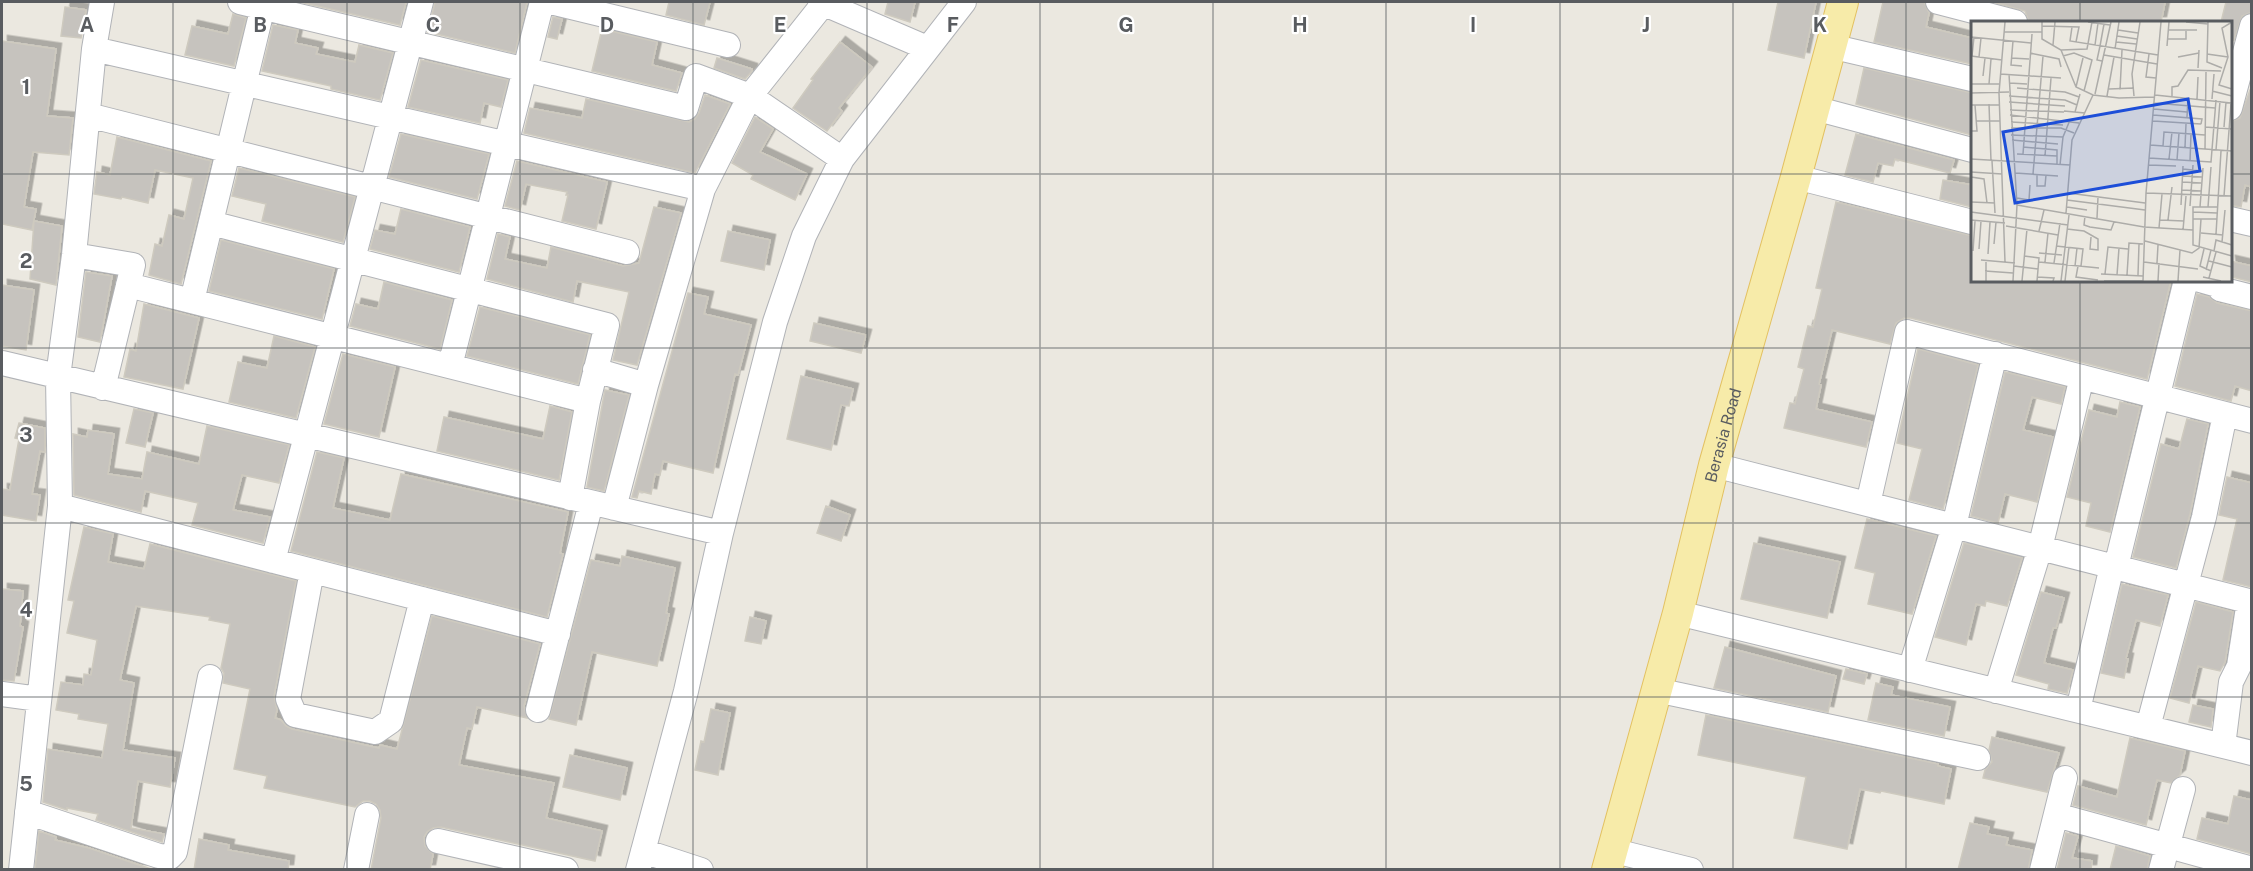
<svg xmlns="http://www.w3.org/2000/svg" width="2253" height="871" viewBox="0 0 2253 871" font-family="'Public Sans',sans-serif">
	<defs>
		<filter id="shadow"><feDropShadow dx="5.5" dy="-5.5" stdDeviation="0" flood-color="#0004"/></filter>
	</defs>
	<rect width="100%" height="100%" fill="#ebe8e0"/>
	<path fill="#c6c3be" stroke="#cecabf" stroke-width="1.5" filter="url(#shadow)" d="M 300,2 L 406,2 L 400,25 Z
		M 435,2 L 527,2 L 515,53 L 428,32 Z
		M 669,2 L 710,2 L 704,25 L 666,15 Z
		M 888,2 L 915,2 L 910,22 L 885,14 Z
		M 1778,2 L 1816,2 L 1804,58 L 1768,50 Z
		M 1883,2 L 1924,2 L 1929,13 L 1926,27 L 1972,38 L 1972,64 L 1874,42 Z
		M 1993,2 L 2165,2 L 2161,22 L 2029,22 L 2025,11 Z
		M 2226,2 L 2252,2 L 2252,12 L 2242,16 L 2234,40 L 2230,39 L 2230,22 L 2221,22 Z
		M 65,7 L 86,10 L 81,38 L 61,36 Z
		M 233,14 L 246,18 L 234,66 L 185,55 L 192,26 L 228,34 Z
		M 553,17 L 562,19 L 557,39 L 548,37 Z
		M 273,25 L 298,30 L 295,43 L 318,48 L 316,54 L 355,62 L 359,45 L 393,53 L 380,100 L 331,89 L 331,86 L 262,71 Z
		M 602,29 L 657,42 L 652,65 L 682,73 L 676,91 L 592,71 Z
		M 2,41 L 56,49 L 47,116 L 73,118 L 69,155 L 33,152 L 24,207 L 36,209 L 32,230 L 2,224 Z
		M 840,42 L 872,67 L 839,108 L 842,111 L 827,131 L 793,108 L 813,80 L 811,79 Z
		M 717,58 L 752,69 L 752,71 L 745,79 L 714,68 Z
		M 421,60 L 508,80 L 501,107 L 484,103 L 480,123 L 408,107 Z
		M 1864,68 L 1972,93 L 1972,135 L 1856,104 Z
		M 2250,90 L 2252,91 L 2252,187 L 2245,185 L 2241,207 L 2230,205 L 2230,122 L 2240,118 Z
		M 705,95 L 730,104 L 695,173 L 524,133 L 530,108 L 582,118 L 586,99 L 689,122 L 695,119 L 699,113 Z
		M 755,117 L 773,129 L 760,152 L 807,174 L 795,200 L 751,179 L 753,175 L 732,163 Z
		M 401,134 L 489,154 L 477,199 L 389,177 Z
		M 1856,134 L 1954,160 L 1950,173 L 1895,159 L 1893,166 L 1878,163 L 1873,182 L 1845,175 Z
		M 117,137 L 211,161 L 181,284 L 149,275 L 155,244 L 162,246 L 169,215 L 184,219 L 193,178 L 155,170 L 148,203 L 122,197 L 121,199 L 94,194 L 97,172 L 110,175 Z
		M 517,161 L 607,182 L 596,229 L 562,221 L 568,195 L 566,195 L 567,192 L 526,184 L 520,210 L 505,206 Z
		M 239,168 L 355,197 L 343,242 L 262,221 L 266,204 L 232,196 Z
		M 1943,180 L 1972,185 L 1972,207 L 1940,199 Z
		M 1836,202 L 1972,236 L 1972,280 L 2171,280 L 2147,379 L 1911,318 L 1904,318 L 1896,323 L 1890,344 L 1832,330 L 1819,384 L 1821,385 L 1816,409 L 1872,422 L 1866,447 L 1784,428 L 1790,403 L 1795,404 L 1804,369 L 1798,367 L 1808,326 L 1813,327 L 1822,289 L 1816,288 Z
		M 654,207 L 681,213 L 637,365 L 613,360 L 629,292 L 577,281 L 573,302 L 487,279 L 498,234 L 510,237 L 505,259 L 547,268 L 551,247 L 623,266 L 639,263 Z
		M 401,209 L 470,227 L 459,272 L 370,249 L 375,230 L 395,234 Z
		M 34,221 L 62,226 L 56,285 L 30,279 Z
		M 728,231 L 770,240 L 764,270 L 721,261 Z
		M 221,240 L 334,269 L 322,319 L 209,291 Z
		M 2230,261 L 2252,266 L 2252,282 L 2232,277 Z
		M 86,272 L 112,276 L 100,342 L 78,337 Z
		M 384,282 L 452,300 L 440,349 L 350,326 L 356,304 L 378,309 Z
		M 2,285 L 34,290 L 26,350 L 2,346 Z
		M 688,293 L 708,297 L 704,314 L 751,325 L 738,375 L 735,374 L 713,473 L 663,461 L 660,475 L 655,474 L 651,494 L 639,491 L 637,498 L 632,497 Z
		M 2197,294 L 2209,297 L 2217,303 L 2252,311 L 2252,391 L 2235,386 L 2231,401 L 2175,386 Z
		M 144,304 L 199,318 L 183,389 L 124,377 L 130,349 L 136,351 Z
		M 480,307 L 590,335 L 578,384 L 467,356 Z
		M 814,323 L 866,335 L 861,353 L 810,341 Z
		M 274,336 L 315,347 L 296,418 L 229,402 L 238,362 L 267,368 Z
		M 1918,349 L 1978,365 L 1943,509 L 1909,500 L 1922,449 L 1897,443 Z
		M 343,354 L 395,367 L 379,437 L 324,424 Z
		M 2005,372 L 2065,387 L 2061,404 L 2032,397 L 2023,430 L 2053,437 L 2037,502 L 2005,494 L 1998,523 L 1971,516 Z
		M 801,376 L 853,389 L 849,406 L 841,405 L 831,450 L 787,439 Z
		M 605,390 L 629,395 L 604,491 L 587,487 Z
		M 2120,402 L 2140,407 L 2110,532 L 2086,526 L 2091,503 L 2067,497 L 2089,410 L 2117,417 Z
		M 550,406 L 572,412 L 559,480 L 437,451 L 444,417 L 543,439 Z
		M 134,409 L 153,413 L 145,447 L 126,443 Z
		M 2187,419 L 2208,424 L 2190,514 L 2176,568 L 2133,557 L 2161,444 L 2179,449 Z
		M 19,423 L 45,428 L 45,452 L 40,451 L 32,494 L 40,495 L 36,521 L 2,515 L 2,489 L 10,490 L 19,439 L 15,438 Z
		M 207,426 L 289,445 L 279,483 L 242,475 L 233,510 L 270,517 L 263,543 L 192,525 L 198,503 L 145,491 L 141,512 L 74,495 L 73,434 L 87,437 L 88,430 L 114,434 L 108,474 L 142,479 L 147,452 L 199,464 Z
		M 317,452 L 344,458 L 333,508 L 390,520 L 401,474 L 568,512 L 560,553 L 563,554 L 547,617 L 291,551 Z
		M 2227,477 L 2252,483 L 2252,587 L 2223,580 L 2237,519 L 2219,515 Z
		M 826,506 L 850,515 L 841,541 L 817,533 Z
		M 1867,519 L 1936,536 L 1912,614 L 1868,604 L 1875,573 L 1855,568 Z
		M 84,527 L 113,534 L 108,562 L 144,569 L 150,544 L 296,581 L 274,696 L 277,710 L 275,718 L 281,720 L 286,726 L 292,729 L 379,748 L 380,745 L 397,749 L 432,616 L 540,644 L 524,706 L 527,718 L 477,707 L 472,729 L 467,728 L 459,765 L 554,783 L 546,818 L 602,831 L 595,861 L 441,827 L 433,828 L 427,832 L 424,837 L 425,846 L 433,854 L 430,870 L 371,870 L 381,818 L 380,810 L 376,804 L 370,801 L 363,801 L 355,807 L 264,788 L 267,776 L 234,769 L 250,689 L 223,683 L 224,673 L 221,668 L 230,624 L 209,620 L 210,617 L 136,606 L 120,680 L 134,683 L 123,750 L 175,758 L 170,787 L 138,781 L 131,828 L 164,834 L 162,842 L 96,820 L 98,814 L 67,808 L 67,810 L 43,802 L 48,749 L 102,758 L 108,724 L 78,719 L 79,714 L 56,710 L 61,682 L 83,685 L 84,674 L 91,675 L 97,640 L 67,633 L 74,601 L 68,600 Z
		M 1754,543 L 1840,562 L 1827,618 L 1741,599 Z
		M 1964,543 L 2022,558 L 2007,606 L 1986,601 L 1985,606 L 1976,604 L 1966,645 L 1935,637 Z
		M 622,556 L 675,568 L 666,613 L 669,614 L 657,666 L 592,652 L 576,725 L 549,719 L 591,560 L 620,566 Z
		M 2122,584 L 2168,595 L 2160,626 L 2136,620 L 2126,658 L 2128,659 L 2124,678 L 2101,673 Z
		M 2,589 L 23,591 L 20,626 L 23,627 L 14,681 L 2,680 Z
		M 2041,592 L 2064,598 L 2056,628 L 2053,628 L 2044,663 L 2073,670 L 2067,693 L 2048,689 L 2049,684 L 2016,675 Z
		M 2196,602 L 2233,612 L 2225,662 L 2220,671 L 2198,666 L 2189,703 L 2170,698 Z
		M 750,617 L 766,621 L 761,644 L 745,641 Z
		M 1725,647 L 1836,676 L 1828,712 L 1714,688 Z
		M 1846,669 L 1867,674 L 1864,684 L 1843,679 Z
		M 1876,683 L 1893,687 L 1891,695 L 1950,707 L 1944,736 L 1868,720 Z
		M 2193,705 L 2213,709 L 2211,727 L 2189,722 Z
		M 711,709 L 730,713 L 718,775 L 695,770 L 701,741 L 704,742 Z
		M 1706,715 L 1938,764 L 1938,766 L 1951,769 L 1944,804 L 1881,791 L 1880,793 L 1860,789 L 1847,849 L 1794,838 L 1806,777 L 1698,755 Z
		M 1992,737 L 2059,753 L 2047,792 L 1983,778 L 1985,770 L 1992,762 L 1989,750 Z
		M 2130,738 L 2185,751 L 2180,775 L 2171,783 L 2157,780 L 2146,825 L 2073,805 L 2078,786 L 2117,797 Z
		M 570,755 L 627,768 L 620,800 L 563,787 Z
		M 2234,796 L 2252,800 L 2252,854 L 2197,839 L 2202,818 L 2228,824 Z
		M 1970,823 L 1989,827 L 1987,834 L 2008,838 L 2006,845 L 2032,850 L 2028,870 L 1958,870 Z
		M 39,831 L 56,837 L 55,840 L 89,848 L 154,870 L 35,870 Z
		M 2066,833 L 2078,836 L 2072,858 L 2092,861 L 2091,870 L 2057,870 Z
		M 199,839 L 229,845 L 228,850 L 289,861 L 288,870 L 194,870 Z
		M 2116,846 L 2150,856 L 2147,870 L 2110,870 Z"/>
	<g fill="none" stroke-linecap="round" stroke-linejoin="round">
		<g stroke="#b1b3b7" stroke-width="26">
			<path id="minor" d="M 240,2 L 686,108 L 696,76 L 750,96 L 842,159
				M 551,2 L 728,45
				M 820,2 L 927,48
				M 1938,2 L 2015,22
				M 1830,46 L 1972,79
				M 94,49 L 703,189
				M 1814,108 L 1972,150
				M 2230,108 L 2252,26
				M 88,115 L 627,252
				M 1796,177 L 1972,222
				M 2230,219 L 2252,224
				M 211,223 L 607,325 L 588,401 L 570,498
				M 74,255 L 133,265 L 103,388
				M 2200,280 L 2221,286 L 2220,289 L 2252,297
				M 128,285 L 588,401
				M 192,301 L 264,2
				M 2,363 L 721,533
				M 450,366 L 542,2
				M 595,370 L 646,385
				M 1714,465 L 2252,602
				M 1868,504 L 1907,332 L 2252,421
				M 60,506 L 558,634
				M 614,508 L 646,385 L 703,189 L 750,96 L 824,3
				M 273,561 L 421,2
				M 2116,567 L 2186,280
				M 312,571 L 288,699 L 295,715 L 375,732 L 391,721 L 422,599
				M 1678,613 L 2252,753
				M 1910,670 L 1954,526 L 1995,354
				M 1656,690 L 1978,758
				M 1996,691 L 2040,548 L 2082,377
				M 2,694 L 39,699
				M 538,710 L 591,503
				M 2078,710 L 2112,566
				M 2148,727 L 2204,517 L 2225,414
				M 2223,746 L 2231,682 L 2239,666 L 2249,601
				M 27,812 L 159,856 L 170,857 L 175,852 L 210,677
				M 2056,815 L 2252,869
				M 438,841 L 566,870
				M 1611,850 L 1691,870
				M 643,851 L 701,870
				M 21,870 L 60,506 L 58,377 L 74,255 L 94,49 L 102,2
				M 356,870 L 367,815
				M 638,870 L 686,691 L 721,533 L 775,322 L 804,236 L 842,159 L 964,2
				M 2042,870 L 2065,778
				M 2161,870 L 2183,789"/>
		</g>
		<g stroke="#e3c161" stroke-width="32">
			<g id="major">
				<path id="s1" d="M 1607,870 L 1678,613 L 1714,465 L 1796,177 L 1843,2"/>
			</g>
		</g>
		<use href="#minor" stroke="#fff" stroke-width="24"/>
		<use href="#major" stroke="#f7eba9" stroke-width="30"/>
	</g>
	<path fill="none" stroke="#595c60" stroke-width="1.5" stroke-opacity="0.55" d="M 173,2 L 173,870M 347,2 L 347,870M 520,2 L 520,870M 693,2 L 693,870M 867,2 L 867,870M 1040,2 L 1040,870M 1213,2 L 1213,870M 1386,2 L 1386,870M 1560,2 L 1560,870M 1733,2 L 1733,870M 1906,2 L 1906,870M 2080,2 L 2080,22M 2,174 L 1972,174M 2230,174 L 2252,174M 2080,280 L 2080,870M 2,348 L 2252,348M 2,523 L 2252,523M 2,697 L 2252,697"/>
	<g text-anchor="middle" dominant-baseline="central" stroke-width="4.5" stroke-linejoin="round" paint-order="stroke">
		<g font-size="16" fill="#595c60" stroke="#fff">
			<text stroke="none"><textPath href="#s1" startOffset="450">Berasia Road</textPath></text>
		</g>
	</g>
	<g transform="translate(1971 21)">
		<rect width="261" height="261" fill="#ebe8e0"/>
		<path fill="none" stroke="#adaca9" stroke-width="1.5" d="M 71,1 L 71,18 L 90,29 L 105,66 L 122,74 L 148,77 L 183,76M 117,1 L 139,4M 215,1 L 237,3M 237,1 L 236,41 L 251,47M 261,1 L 251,7 L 257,36 L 248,64 L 261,68M 71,5 L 108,6 L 105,21M 101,6 L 99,20 L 187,34M 147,9 L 167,12M 198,9 L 226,9M 33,11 L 71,11M 146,15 L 166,18M 0,16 L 60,22M 197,18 L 215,18 L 215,10M 42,20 L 40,44 L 51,45M 145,21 L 165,23M 82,24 L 84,1M 124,24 L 127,2M 129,25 L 133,3M 129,25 L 126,39 L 131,40M 196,25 L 198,1M 144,28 L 148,1M 90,29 L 116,28 L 121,1M 59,32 L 88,38 L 90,46M 178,33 L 175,56 L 185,57M 236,33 L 257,36M 133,34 L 186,43M 0,35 L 31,39M 1,35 L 3,16M 92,35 L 103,32 L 121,39 L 113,70M 8,36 L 10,17M 207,36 L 228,32M 40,37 L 58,38M 227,47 L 228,29M 29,53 L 90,57M 38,53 L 46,184 L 42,260M 12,55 L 14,37M 38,62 L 56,63M 0,63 L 28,63M 18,63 L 20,38M 105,66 L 112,37M 46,67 L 94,71 L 108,76M 138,68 L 163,67M 149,69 L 151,29M 241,70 L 261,75M 0,72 L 38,71M 124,73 L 140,1M 184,74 L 260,82M 38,75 L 94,79 L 106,84M 136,75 L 143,36M 163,75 L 161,53 L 169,1M 201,75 L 201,66 L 207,65 L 217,49 L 250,50M 226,78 L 227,56M 241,78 L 243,53M 38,81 L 94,85M 183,82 L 244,87M 18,83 L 20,140M 0,84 L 28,84M 183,88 L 216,91M 39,89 L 93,91M 93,90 L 114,92M 104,91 L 109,73M 39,94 L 108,102M 182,94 L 231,98 L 230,103M 216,96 L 217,77M 5,100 L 29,100M 182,100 L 230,103M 40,101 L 92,104M 234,106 L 261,108M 253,106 L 255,81M 40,107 L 90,107 L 103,112M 0,110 L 6,110 L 4,84M 40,114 L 92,116M 41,119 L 87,123M 179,124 L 261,130M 192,125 L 193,111 L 234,114M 52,126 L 86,129 L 86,144M 214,126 L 215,103M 234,128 L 235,51M 245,129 L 249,80M 46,133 L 86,135M 52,133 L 61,13M 74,135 L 80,57M 178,137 L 240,141 L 245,79M 0,138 L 99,144M 198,138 L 201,111M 206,139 L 208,112M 21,140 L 24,192M 219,140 L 220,113M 89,144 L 92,116 L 99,99M 178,144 L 205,145M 212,148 L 231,150M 0,151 L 31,153M 44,152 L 87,155M 62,153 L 72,35M 66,153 L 66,165 L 74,165 L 75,154M 212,155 L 231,156M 0,156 L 13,158 L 16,182M 211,161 L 230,162M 211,169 L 230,170M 97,172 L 174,182M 175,172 L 261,175M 253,175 L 260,83M 46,177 L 58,179 L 59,164M 96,179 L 174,189M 0,181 L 24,182M 46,184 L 173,206 L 222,209M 210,184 L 212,145M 219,185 L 222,144M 96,186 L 116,189M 229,186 L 232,147M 237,186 L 240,146M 246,186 L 222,186 L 222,224 L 261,235M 0,191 L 97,204M 222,191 L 246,192M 95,192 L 101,119 L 122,74M 114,195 L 113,204 L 119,206 L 140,209 L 143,201M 126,197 L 127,176M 222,198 L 246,198M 0,199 L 34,202M 189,199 L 213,200M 197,199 L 201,166M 35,205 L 87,214M 188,207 L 191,173M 96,208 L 113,210 L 127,218 L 127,229 L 119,228 L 120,216M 212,209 L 215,175M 68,210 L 73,189M 230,212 L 252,214M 245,213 L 250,130M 174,220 L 221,232 L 228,227 L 230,198M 251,221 L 254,189M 23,223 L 25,201M 85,225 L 112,228 L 110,245M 8,228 L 10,200M 233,228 L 229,245 L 240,250M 2,230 L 4,200M 243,230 L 245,219 L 261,224M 68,232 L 91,234M 17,233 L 19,201M 53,235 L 68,237 L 66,260M 10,239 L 44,242M 15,239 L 15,260M 238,240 L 261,246M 34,241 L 28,72 L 34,1M 68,241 L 128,247M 74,241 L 77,212M 173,241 L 227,248M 83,242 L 89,202M 186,242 L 187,224M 43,245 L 67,248M 104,245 L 106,227M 107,245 L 105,256 L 127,259M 235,249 L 240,229M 14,250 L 42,252M 130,253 L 172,255M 134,253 L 137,226 L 157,228M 146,254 L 148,227M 156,254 L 158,222 L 172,223M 167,254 L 168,223M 66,256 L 83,257 L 82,260M 232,256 L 250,260M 238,257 L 245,231M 51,260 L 56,208M 90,260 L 98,194M 94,260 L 98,226M 133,260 L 172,260M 172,260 L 175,172 L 190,1M 187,260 L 188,242M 207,260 L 209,229"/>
		<path fill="#1d4ed8" fill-opacity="0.15" stroke="#1d4ed8" stroke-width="3" d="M 217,78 L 229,150 L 44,182 L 32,111 Z"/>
		<rect width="261" height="261" fill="none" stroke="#595c60" stroke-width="3"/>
	</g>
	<g font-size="20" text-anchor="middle" font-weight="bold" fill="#595c60" stroke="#fff" stroke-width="4.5" stroke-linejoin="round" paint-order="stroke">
		<text x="87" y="32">A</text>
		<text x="260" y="32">B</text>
		<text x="433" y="32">C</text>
		<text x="607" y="32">D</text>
		<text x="780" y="32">E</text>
		<text x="953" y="32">F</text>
		<text x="1126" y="32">G</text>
		<text x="1300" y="32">H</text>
		<text x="1473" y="32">I</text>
		<text x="1646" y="32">J</text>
		<text x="1820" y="32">K</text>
		<text x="26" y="94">1</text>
		<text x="26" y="268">2</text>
		<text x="26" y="442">3</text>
		<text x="26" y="617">4</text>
		<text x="26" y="791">5</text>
	</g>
	<rect width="2253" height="871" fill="none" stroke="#595c60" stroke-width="6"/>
</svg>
